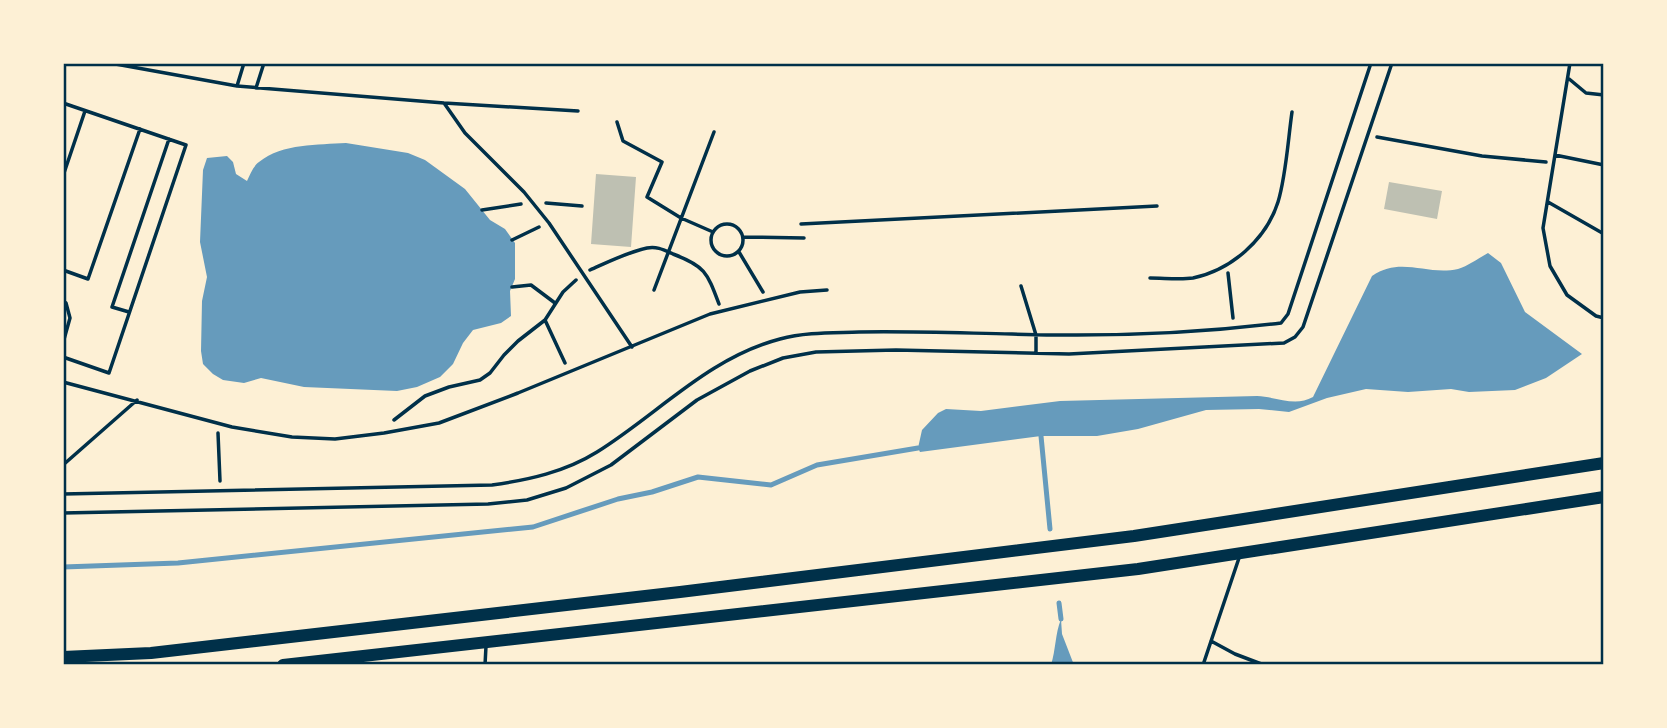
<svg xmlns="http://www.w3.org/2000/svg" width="1667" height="728" viewBox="0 0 1667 728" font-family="'IBM Plex Sans',sans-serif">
	<rect width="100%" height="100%" fill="#fdf0d5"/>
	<path fill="#669bbc" d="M 346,143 L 408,153 L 425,160 L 465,189 L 490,220 L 505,229 L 515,243 L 515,279 L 510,291 L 511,316 L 501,323 L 473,330 L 463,343 L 453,364 L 440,377 L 417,387 L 397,391 L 304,387 L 261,378 L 244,383 L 223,380 L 213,374 L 203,364 L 201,351 L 202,301 L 207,277 L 200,242 L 203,170 L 207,158 L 227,156 L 233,162 L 236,174 L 247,181 C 250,175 253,166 259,162 C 283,143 318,145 346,143 Z
		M 1488,253 L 1501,263 L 1525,312 L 1582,354 L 1546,378 L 1515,390 L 1469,392 L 1451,389 L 1408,392 L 1366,389 L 1327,398 L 1289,412 L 1259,409 L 1206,410 L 1138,429 L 1097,436 L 1041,436 L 920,452 L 918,448 L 922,430 L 938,413 L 946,409 L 981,411 L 1060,401 L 1257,396 C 1277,397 1295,407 1313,397 L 1372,276 C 1401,256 1427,276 1458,269 C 1468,266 1479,258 1488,253 Z
		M 1061,619 L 1062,634 L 1074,665 L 1051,665 C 1056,649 1055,634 1061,619 Z"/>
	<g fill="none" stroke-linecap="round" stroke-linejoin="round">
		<path stroke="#669bbc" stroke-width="5" d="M 1041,436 L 1050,529
			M 63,567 L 178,563 L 533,527 L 618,499 L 652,492 L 698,477 L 771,485 L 817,465 L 918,448
			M 1059,603 L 1061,619"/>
	</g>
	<path fill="#bec0b2" d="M 596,174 L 636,177 L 631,247 L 591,244 Z
		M 1389,182 L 1442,191 L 1437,219 L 1384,209 Z"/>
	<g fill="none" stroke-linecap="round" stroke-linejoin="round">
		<path stroke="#003049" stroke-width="3.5" d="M 617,122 L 623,141 L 662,162 L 647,197 L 681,218 L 713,232
			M 1377,137 L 1482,156 L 1546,162
			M 546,203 L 582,206
			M 482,210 L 521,204
			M711 240a16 16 0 1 1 32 0a16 16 0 1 1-32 0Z
			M 743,237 L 804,238
			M 512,240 L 539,227
			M 739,252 L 763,292
			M 590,270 C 608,262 628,252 647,248 C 657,246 664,250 673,254 C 705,266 707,272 719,304
			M 1228,273 L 1233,318
			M 512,287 L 531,285 L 555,303
			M 654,290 L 714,132
			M 545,320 L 565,363
			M 394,420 L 425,396 L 449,387 L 480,380 L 490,373 L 504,355 L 518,341 L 545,320 L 563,292 L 576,280
			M 218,433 L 220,481"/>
		<path stroke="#003049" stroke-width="3.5" d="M 110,63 L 237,86 L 444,103 L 578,111
			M 567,63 L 575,64
			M 1570,63 L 1543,228 L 1550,266 L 1567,295 L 1596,316 L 1604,318
			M 1568,78 L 1586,93 L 1604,95
			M 237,86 L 244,63
			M 256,88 L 264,63
			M 63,103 L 186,145 L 109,373 L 63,357
			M 444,103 L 465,133 L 524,192 L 549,223 L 632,347
			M 1555,155 L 1604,165
			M 63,176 L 85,111
			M 1548,202 L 1604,234
			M 801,224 L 1157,206
			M 63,270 L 88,279 L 140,129
			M 1150,278 C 1164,278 1180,280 1193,278 C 1231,270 1266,240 1278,202 C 1286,176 1288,140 1292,112
			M 1021,286 L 1036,335 L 1036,353
			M 63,301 L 66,303 L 70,318 L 63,343
			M 129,312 L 112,307 L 169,139
			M 63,382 L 232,427 L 292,437 L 335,439 L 384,433 L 439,423 L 518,393 L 710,314 L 800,292 L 827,290
			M 63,465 L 137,400
			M 63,494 L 492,485 C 528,480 565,472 597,452 C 658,414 708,358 780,339 C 806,332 833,333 859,332 C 910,331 961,333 1012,334 C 1101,337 1192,334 1281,323 L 1288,314 L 1371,63
			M 63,513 L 488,504 L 527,500 L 566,488 L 611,465 L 697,400 L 750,371 L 783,358 L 816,352 L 896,350 L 1069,354 L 1284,343 L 1295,337 L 1303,327 L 1392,63
			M 1211,641 L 1235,654 L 1264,665
			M 485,665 L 486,646
			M 1203,665 L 1239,558"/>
		<path stroke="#003049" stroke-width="12" d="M 63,657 L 151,653 L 680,592 L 1134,536 L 1604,463
			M 283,665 L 1138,569 L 1604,497"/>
	</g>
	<rect width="1667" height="728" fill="none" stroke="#fdf0d5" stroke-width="130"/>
	<rect x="65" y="65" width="1537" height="598" fill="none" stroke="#003049" stroke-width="2.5"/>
</svg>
